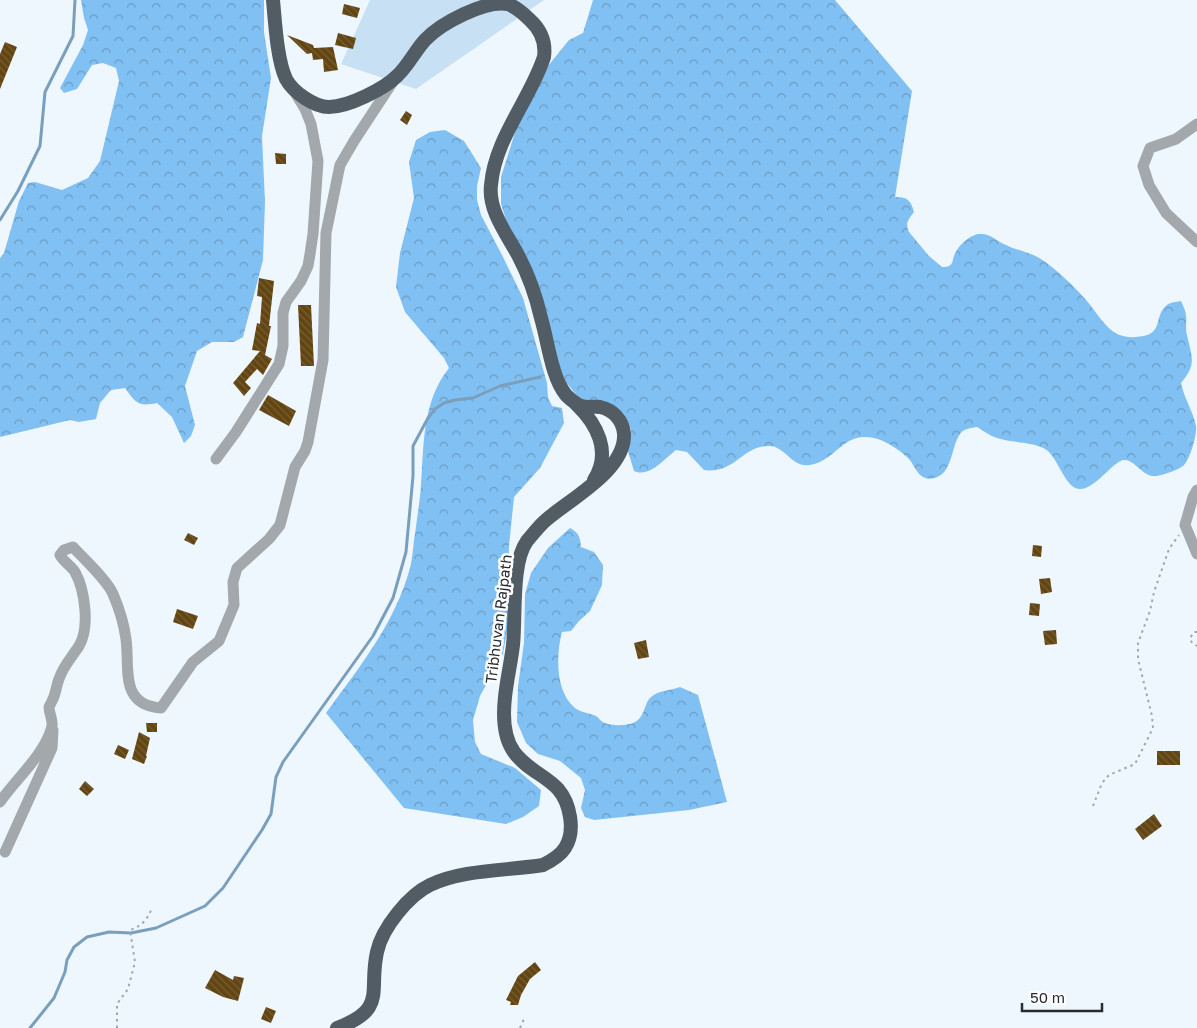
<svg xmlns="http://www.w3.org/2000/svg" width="1197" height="1028" viewBox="0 0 1197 1028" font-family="'Golos Text',sans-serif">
	<defs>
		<pattern id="forest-crowns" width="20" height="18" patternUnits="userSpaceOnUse" patternTransform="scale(1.25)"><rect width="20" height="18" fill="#81c0f2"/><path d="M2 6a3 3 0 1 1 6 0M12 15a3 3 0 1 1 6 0" fill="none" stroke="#6a9cc4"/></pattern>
		<pattern id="building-back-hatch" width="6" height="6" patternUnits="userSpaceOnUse" patternTransform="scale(1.25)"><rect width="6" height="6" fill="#634512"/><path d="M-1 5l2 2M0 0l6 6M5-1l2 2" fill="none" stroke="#755e35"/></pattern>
	</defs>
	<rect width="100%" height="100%" fill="#eff7fe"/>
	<path fill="#c8e0f4" d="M 370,0 L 544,0 L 416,89 L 341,64 Z"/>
	<path fill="url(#forest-crowns)" d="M 81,0 L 264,0 L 264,32 L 271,78 L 262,136 L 265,202 L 263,260 L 243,337 L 234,342 L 212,342 L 197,351 L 185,386 L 195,425 L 191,436 L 184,443 L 172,417 L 157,403 C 138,407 136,403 125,388 L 111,390 L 100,403 L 96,419 L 79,422 L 70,420 L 0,437 L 0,258 L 4,253 L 19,201 L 28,183 L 35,182 L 62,190 L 88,178 L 100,161 L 119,81 L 116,68 L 103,63 L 92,65 L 77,89 L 64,93 L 60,88 L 83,45 L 88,30 L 84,18 Z
		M 593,0 L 835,0 L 912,91 L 895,197 C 907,197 911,200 914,212 C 908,220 905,223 909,232 L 929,256 L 942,267 C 946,267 950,267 952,263 C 953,261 953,258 954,256 C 957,247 969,235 979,234 C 991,233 996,241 1006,245 C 1018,251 1030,252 1041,259 C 1058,271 1073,285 1086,300 C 1096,311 1104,327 1117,334 C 1122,336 1130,338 1135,337 C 1166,336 1152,317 1167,305 C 1171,302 1176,302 1181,301 C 1183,306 1186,311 1186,316 C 1187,322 1185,329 1187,335 C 1192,358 1197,364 1181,383 C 1184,398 1193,411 1196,426 C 1197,435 1190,459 1184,465 C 1179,470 1159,477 1152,476 C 1141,474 1134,459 1123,460 C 1113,462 1093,491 1079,489 C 1066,488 1058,460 1048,451 C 1037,442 1012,443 997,438 C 990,436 984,431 977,427 C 972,428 964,428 960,434 C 951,446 953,474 934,478 C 930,479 927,479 923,477 C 917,474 914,465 909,459 C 899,449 881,437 866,437 C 842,436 834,461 810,465 C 792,468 786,447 770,446 C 742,445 736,474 704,470 L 687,452 L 676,450 C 664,459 650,478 634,471 L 628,451 L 631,438 L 631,429 L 623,413 L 616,408 L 586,401 L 578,397 L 566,382 L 558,363 L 524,253 L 506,220 L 501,204 L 501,177 L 517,126 L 548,66 L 569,40 L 583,33 Z
		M 445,130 L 464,141 L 481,168 L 477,186 L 477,200 L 481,215 L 502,255 L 523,298 L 547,383 L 548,397 L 552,406 L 562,408 L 564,423 L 540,468 L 514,497 L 509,546 L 507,631 L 503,654 L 480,696 L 473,720 L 475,742 L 481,754 L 515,768 L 541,790 L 539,806 L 523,817 L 506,824 L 404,808 L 326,713 C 359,668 395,623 410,568 C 413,557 413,545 415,534 C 417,518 420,501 421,485 C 424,444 422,402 449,368 L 444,358 L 405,312 L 396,287 L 400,253 L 414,198 L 409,162 L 416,140 L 430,132 Z
		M 570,528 C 579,533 580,537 581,547 L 594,552 L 603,565 L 602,585 L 590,611 L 579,621 L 571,631 L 562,632 C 556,654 555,692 575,708 C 582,713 590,713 596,716 C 599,718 601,722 605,723 C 612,726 628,726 635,722 C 645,717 644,703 651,697 C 659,690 670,691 680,687 L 698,695 L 727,802 L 689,810 L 594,820 L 585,817 L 581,808 L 585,790 L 581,778 L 560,761 L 538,754 L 526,743 L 517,722 L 518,686 L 524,643 L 525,594 L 531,573 L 548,548 Z"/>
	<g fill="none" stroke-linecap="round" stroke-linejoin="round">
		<path stroke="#7a9fbd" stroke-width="3" d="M 0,220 L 18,191 L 40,146 L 45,92 L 73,36 L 75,0
			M 30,1028 L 54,998 L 65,972 L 67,960 L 74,947 L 87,937 L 109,932 L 131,933 L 156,928 L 205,906 L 223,888 L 262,830 L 271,814 L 276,777 L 283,762 L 373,636 L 393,598 L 406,552 L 413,476 L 413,446 L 428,418 L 435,409 L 444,403 L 455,400 L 473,398 L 500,386 L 540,377"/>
	</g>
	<path fill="url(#building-back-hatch)" d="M 344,4 L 360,8 L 357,18 L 342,14 Z
		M 338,33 L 356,38 L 353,49 L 335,45 Z
		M 287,35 L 313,45 L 314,48 L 333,47 L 338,70 L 324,72 L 323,59 L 313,60 L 312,53 L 307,54 Z
		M 5,42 L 17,47 L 0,89 L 0,54 Z
		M 406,111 L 412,115 L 407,125 L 400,120 Z
		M 275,153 L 286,154 L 286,164 L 276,164 Z
		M 259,278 L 274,281 L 269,326 L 271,326 L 265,355 L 272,359 L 263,375 L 257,369 L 245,382 L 251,388 L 244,396 L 233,383 L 260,351 L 252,350 L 257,323 L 260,324 L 262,297 L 257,296 Z
		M 298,305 L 311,305 L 314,366 L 301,366 Z
		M 268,395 L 296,411 L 289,426 L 259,410 Z
		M 188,533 L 198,538 L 194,545 L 184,540 Z
		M 1033,545 L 1042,546 L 1041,557 L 1032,556 Z
		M 1050,578 L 1052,592 L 1041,594 L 1039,579 Z
		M 1030,603 L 1040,604 L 1039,616 L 1029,615 Z
		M 177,609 L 198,616 L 193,629 L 173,622 Z
		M 1056,630 L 1057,644 L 1045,645 L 1043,631 Z
		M 646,640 L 649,657 L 638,659 L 634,643 Z
		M 146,723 L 157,723 L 157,732 L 147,732 Z
		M 139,732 L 150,738 L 146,756 L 147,756 L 144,764 L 132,759 Z
		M 118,745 L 129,750 L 125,759 L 114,754 Z
		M 1157,751 L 1180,751 L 1180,765 L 1157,765 Z
		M 85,781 L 94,789 L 87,796 L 79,789 Z
		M 1154,814 L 1162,826 L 1143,840 L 1135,829 Z
		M 535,962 L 541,970 L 530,979 L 521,995 L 518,1005 L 510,1005 L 511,1002 L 506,1000 L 518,976 Z
		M 215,970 L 233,980 L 234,976 L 244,978 L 238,1001 L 223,997 L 205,988 Z
		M 266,1007 L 276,1011 L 271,1023 L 261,1019 Z"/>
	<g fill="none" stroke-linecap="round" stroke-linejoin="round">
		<path stroke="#a0a7ad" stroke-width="2" stroke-dasharray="2.5 4" stroke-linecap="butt" d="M 1197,632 L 1194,632 L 1190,638 L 1192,643 L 1197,646
			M 1093,806 L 1102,783 L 1109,775 L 1135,764 L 1153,728 L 1152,716 L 1138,659 L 1138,643 L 1150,611 L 1154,592 L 1169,549 L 1179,535
			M 117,1028 L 117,1004 L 128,989 L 135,962 L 130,930 C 142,926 147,920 152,908
			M 520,1028 L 524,1019"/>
		<path stroke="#a2a8ac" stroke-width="11" d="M 1197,124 L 1176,139 L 1150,148 L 1143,166 L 1149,185 L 1166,213 L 1197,242
			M 216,459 L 236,432 L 279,364 L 283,346 L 283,313 L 286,302 L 301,281 L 308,266 L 310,254 L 313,234 L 318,161 L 311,124 L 305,109 L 294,91
			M 1197,490 L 1193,497 L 1185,525 L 1197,554
			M 0,802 C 15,780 46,753 52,726 C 53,719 49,714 49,707 C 49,706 52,702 52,701 C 56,694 56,686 59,679 C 63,666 72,657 79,646 C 90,628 85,590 75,572 C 71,566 64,562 60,555 L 64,550 L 73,547 C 84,559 107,580 113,594 C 119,608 124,624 126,639 C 130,668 119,705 161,708 L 193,662 L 219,641 L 234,605 L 233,582 L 237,568 L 269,539 L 280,525 L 295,467 L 305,451 L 308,442 L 323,360 L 326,233 L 340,165 L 354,141 L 394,80
			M 5,852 L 52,748 L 53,730"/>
		<path stroke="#515c64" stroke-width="14" d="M 273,0 C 275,21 277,60 286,79 C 293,92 314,107 329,107 C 348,107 384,89 397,76 C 408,66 415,51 425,40 C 441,23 485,0 508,4 C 516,7 524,14 530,20 C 541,30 546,42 544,57 C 530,100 495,138 491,185 C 488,210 506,233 518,255 C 528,274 536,296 541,318 C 548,341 551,376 566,395 C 570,399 576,404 581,406 C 587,408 594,406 600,407 C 614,410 623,421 624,434 C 626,470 570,499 546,520 C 539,526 533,534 527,541 C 511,563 516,617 513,645 C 511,662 507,679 505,697 C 503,715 503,737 514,752 C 526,769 545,775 558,789 C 570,803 576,831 565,848 C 560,856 551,861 543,865 C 507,871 463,869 430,885 C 409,895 382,928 377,952 C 368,992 388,1009 337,1028
			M 576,404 C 597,424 612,452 594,480"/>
	</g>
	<g text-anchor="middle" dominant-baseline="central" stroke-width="5" stroke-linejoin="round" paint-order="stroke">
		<g font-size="15" fill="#272c30" stroke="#fff">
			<text transform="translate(498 619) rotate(-83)">Tribhuvan Rajpath</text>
		</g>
	</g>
	<path d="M1022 1003v8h80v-8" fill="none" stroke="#272c30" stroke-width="2.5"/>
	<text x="1030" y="1003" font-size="15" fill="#272c30" stroke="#ffffff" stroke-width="4" paint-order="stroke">50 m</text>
</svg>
